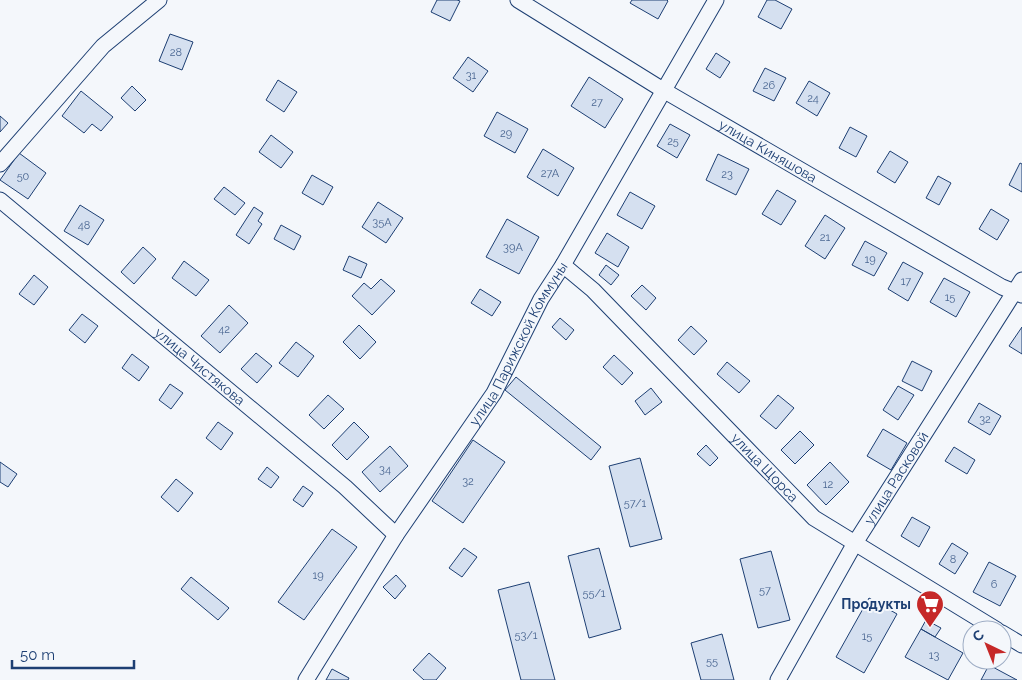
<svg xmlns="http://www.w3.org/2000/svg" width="1022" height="680" viewBox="0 0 1022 680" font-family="Raleway,sans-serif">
	<rect width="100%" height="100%" fill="#f4f7fb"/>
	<path fill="#d5e0f0" stroke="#1d3f73" d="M 437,0 L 457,0 L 460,1 L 450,21 L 431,12 Z
		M 632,0 L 667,0 L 668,1 L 658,19 L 630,3 Z
		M 767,0 L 775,0 L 792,9 L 781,29 L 758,17 Z
		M 170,34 L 193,42 L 182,70 L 159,61 Z
		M 716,53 L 730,62 L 720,78 L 706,69 Z
		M 468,57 L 488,71 L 473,92 L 453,78 Z
		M 765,68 L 786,78 L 774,101 L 753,91 Z
		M 589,77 L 623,99 L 605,128 L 571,106 Z
		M 278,80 L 297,92 L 284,112 L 266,100 Z
		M 809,81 L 830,93 L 817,116 L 796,103 Z
		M 132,86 L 146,100 L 135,111 L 121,98 Z
		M 81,91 L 113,117 L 101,131 L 92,124 L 84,133 L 62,116 Z
		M 497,112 L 528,129 L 515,153 L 484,136 Z
		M 0,116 L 8,123 L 0,132 Z
		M 670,124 L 690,135 L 677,158 L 657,146 Z
		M 850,127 L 867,136 L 856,157 L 839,148 Z
		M 271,135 L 293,152 L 281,168 L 259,152 Z
		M 543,149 L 574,168 L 558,196 L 527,177 Z
		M 890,151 L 908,162 L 895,183 L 877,172 Z
		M 19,153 L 46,173 L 28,199 L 0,180 Z
		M 718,154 L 749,169 L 736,195 L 706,180 Z
		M 1020,163 L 1022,164 L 1022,192 L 1009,185 Z
		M 312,175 L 333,187 L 323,205 L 302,193 Z
		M 938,176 L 951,183 L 939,205 L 926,198 Z
		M 224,187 L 245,203 L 235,215 L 214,199 Z
		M 777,190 L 796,201 L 781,225 L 762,214 Z
		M 630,192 L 655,206 L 642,229 L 617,215 Z
		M 378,202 L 403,218 L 386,243 L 362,227 Z
		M 80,205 L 104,220 L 88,245 L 64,231 Z
		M 254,207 L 263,213 L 258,221 L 262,224 L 249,244 L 236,235 Z
		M 991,209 L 1009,220 L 997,240 L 979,229 Z
		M 825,215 L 845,228 L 825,259 L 805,246 Z
		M 507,219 L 539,237 L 519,274 L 486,257 Z
		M 281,225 L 301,236 L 294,250 L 274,239 Z
		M 607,233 L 629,247 L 618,267 L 595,253 Z
		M 865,241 L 887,253 L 874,276 L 852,265 Z
		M 143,247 L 156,259 L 134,284 L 121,272 Z
		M 349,256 L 367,264 L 361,278 L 343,270 Z
		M 184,261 L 209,280 L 196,296 L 172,278 Z
		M 903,262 L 923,273 L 908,301 L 888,289 Z
		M 606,265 L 619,275 L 611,285 L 599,275 Z
		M 34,275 L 48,287 L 34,305 L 19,294 Z
		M 944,278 L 970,292 L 956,317 L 930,302 Z
		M 381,279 L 395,291 L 372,315 L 352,296 L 364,283 L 371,289 Z
		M 642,285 L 656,298 L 646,310 L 631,296 Z
		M 480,289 L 501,302 L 492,316 L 471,303 Z
		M 229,305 L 248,323 L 220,353 L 201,336 Z
		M 82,314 L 98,326 L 85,343 L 69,330 Z
		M 560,318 L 574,330 L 566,340 L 552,327 Z
		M 359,325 L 376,342 L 360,359 L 343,342 Z
		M 691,326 L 707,341 L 694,355 L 678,340 Z
		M 1022,327 L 1022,354 L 1009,346 Z
		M 296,342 L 314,356 L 298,377 L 279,363 Z
		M 256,353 L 272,366 L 257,383 L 241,369 Z
		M 132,354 L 149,367 L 139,381 L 122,368 Z
		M 614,355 L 633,373 L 622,385 L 603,367 Z
		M 912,361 L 932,371 L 922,391 L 902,381 Z
		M 727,362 L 750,381 L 739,393 L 717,374 Z
		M 516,377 L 601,447 L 591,460 L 505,390 Z
		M 170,384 L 183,393 L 171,409 L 159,400 Z
		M 898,386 L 914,395 L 898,420 L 883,410 Z
		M 651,388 L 662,402 L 645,415 L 635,401 Z
		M 328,395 L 344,409 L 324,429 L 309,415 Z
		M 778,395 L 794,408 L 776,429 L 760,416 Z
		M 979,403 L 1001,416 L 990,435 L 968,422 Z
		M 218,422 L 233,433 L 221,450 L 206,438 Z
		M 354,422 L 369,437 L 347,460 L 332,445 Z
		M 883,429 L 907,443 L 891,470 L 867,456 Z
		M 800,431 L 814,445 L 795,464 L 781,450 Z
		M 473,440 L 505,462 L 463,523 L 432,501 Z
		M 706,445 L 718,458 L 710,466 L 697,454 Z
		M 390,446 L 408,466 L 380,492 L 362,472 Z
		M 954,447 L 975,460 L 967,474 L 945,461 Z
		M 640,458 L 662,539 L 630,547 L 609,466 Z
		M 0,462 L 17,474 L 8,487 L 0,482 Z
		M 830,462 L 849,482 L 826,505 L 807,485 Z
		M 267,467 L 279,477 L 271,488 L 258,479 Z
		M 176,479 L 193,493 L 178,512 L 161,497 Z
		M 303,486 L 313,493 L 303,507 L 293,500 Z
		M 912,517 L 930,527 L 919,547 L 901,536 Z
		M 332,529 L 357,547 L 304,620 L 278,602 Z
		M 952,543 L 968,553 L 955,574 L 939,564 Z
		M 464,548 L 477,557 L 462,577 L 449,568 Z
		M 599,548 L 621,629 L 589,638 L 568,556 Z
		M 771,551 L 790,620 L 758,628 L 740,559 Z
		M 989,562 L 1016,576 L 1000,606 L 973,592 Z
		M 396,575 L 406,586 L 395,599 L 383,587 Z
		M 191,577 L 229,608 L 218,620 L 181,589 Z
		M 529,582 L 555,680 L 521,680 L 498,590 Z
		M 869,598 L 897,614 L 864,673 L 836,657 Z
		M 926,620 L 941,628 L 935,637 L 921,629 Z
		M 921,629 L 963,653 L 948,680 L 905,657 Z
		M 722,634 L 734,680 L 701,680 L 691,643 Z
		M 429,653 L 446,668 L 436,680 L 424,680 L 413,670 Z
		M 989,665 L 1017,680 L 981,680 Z
		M 332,669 L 349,678 L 348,680 L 326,680 Z"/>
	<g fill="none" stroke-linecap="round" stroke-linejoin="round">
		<g stroke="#1d3f73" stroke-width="17">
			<g id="street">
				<path id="s1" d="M 518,0 L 663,90 L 1002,287 L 1022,295"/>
				<path d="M 0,164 L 103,46 L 159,0"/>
				<path id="s2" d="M 0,200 L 345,487 L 396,535"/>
				<path id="s3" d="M 563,265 L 593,290 L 814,518 L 997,630"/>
				<path d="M 1002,633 L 1022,645"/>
				<path id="s4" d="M 306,680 L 396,535 L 494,393 L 541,299 L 563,265 L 716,0"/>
				<path id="s5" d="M 778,680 L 855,543 L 1022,280"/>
			</g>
		</g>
		<use href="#street" stroke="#f4f7fb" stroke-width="15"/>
	</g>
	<defs>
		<g id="supermarket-pin" transform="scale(1.4375)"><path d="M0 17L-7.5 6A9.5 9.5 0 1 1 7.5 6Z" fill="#c62828" stroke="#f4f7fb"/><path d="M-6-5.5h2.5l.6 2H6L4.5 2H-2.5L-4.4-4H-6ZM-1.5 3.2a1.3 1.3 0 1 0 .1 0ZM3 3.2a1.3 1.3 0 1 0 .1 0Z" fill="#fff"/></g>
	</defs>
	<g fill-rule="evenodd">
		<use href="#supermarket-pin" x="930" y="604"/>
	</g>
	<g text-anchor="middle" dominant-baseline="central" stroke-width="4" stroke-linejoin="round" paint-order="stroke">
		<g font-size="11" fill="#4b6792">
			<text x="176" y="52">28</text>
			<text x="471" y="75">31</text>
			<text x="769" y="85">26</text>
			<text x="813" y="98">24</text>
			<text x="597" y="102">27</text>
			<text x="506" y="133">29</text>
			<text x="673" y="141">25</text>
			<text x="550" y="173">27А</text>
			<text x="727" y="174">23</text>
			<text x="23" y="176">50</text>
			<text x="382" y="222">35А</text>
			<text x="84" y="225">48</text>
			<text x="825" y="237">21</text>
			<text x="513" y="247">39А</text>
			<text x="870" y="259">19</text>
			<text x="906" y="281">17</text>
			<text x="950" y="297">15</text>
			<text x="224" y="329">42</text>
			<text x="985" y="419">32</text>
			<text x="385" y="469">34</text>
			<text x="468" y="481">32</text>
			<text x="828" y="484">12</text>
			<text x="635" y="503">57/1</text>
			<text x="953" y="559">8</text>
			<text x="318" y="575">19</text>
			<text x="994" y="584">6</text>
			<text x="765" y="590">57</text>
			<text x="594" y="593">55/1</text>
			<text x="526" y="635">53/1</text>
			<text x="867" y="636">15</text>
			<text x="934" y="655">13</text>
			<text x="712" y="661">55</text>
		</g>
		<g font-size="14" fill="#1d3f73" stroke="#f4f7fb">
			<text stroke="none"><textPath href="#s1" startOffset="292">улица Киняшова</textPath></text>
			<text stroke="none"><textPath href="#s4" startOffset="398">улица Парижской Коммуны</textPath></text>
			<text stroke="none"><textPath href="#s2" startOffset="260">улица Чистякова</textPath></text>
			<text stroke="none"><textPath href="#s3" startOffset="286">улица Щорса</textPath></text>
			<text stroke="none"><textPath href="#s5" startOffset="234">улица Расковой</textPath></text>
		</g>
		<g font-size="14" font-weight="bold" fill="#1d3f73" stroke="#f4f7fb" text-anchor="end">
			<text x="911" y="604">Продукты</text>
		</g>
	</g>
	<g transform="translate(987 645) rotate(317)"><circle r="24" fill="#f4f7fb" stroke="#9eadc5"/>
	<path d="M0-4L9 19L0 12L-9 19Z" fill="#c62828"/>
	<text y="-8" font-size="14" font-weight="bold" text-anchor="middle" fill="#1d3f73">С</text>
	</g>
	<path d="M12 660v8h122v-8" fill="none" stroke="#1d3f73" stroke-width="2.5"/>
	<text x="20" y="660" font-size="15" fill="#1d3f73" stroke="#f4f7fb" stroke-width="4" paint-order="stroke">50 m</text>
</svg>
